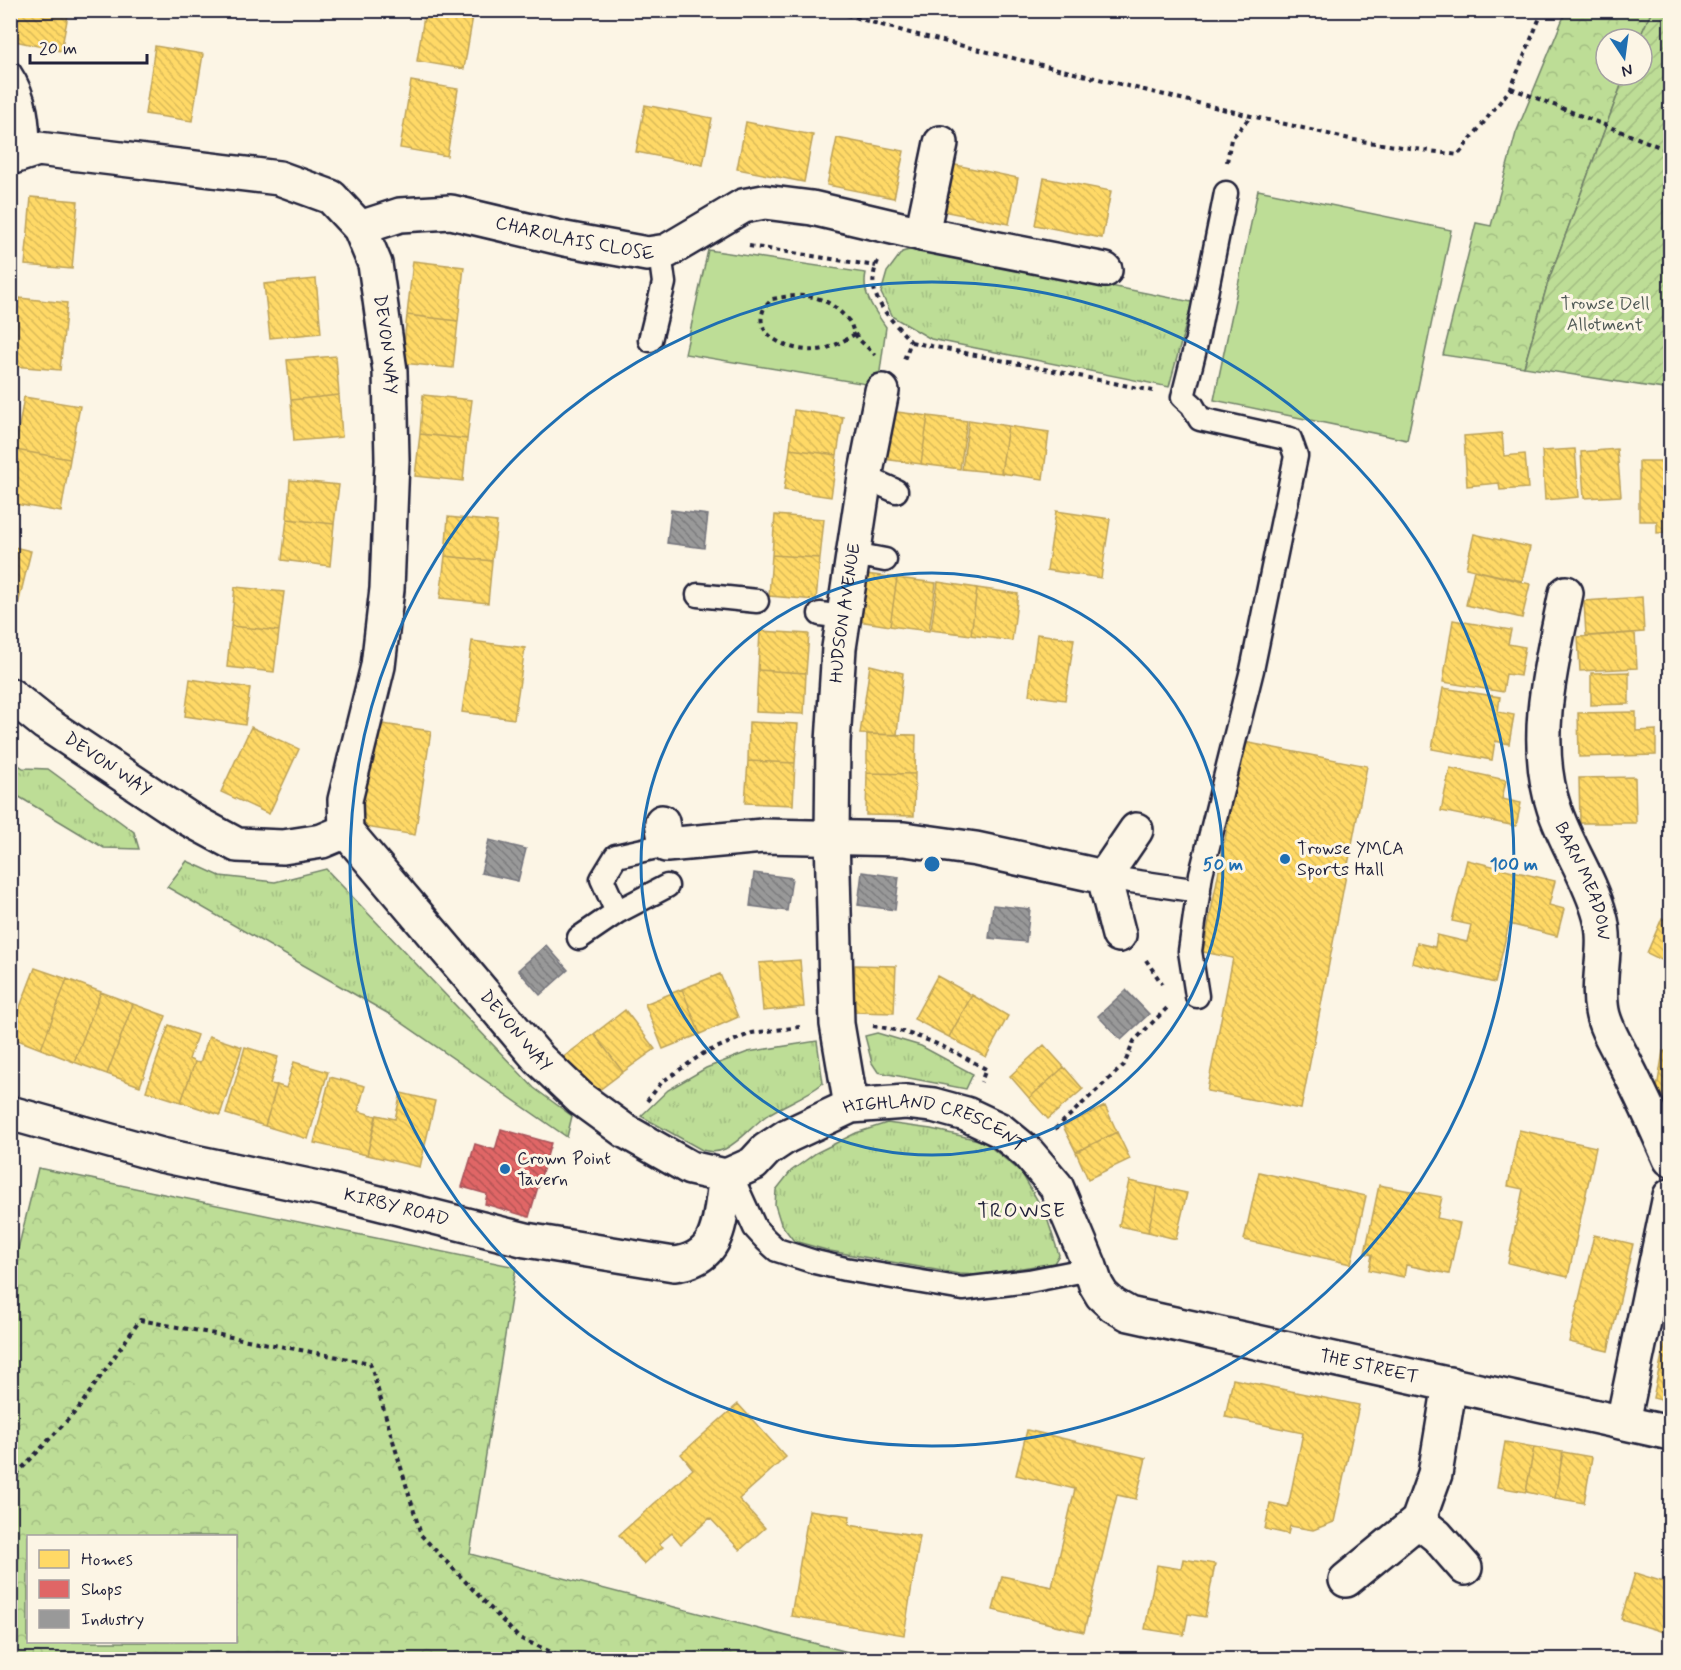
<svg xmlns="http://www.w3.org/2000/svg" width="1681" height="1670" viewBox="0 0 1681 1670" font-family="Mynerve,sans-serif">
	<defs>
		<pattern id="grass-tufts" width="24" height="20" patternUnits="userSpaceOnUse" patternTransform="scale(1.5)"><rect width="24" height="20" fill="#bddd96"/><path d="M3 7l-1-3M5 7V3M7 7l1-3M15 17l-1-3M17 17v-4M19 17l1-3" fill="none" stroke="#a2bd82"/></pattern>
		<pattern id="forest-crowns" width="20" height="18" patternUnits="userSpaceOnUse" patternTransform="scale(1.5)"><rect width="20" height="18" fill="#bddd96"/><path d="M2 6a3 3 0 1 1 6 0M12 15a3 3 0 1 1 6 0" fill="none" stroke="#a2bd82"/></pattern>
		<pattern id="garden-furrows" width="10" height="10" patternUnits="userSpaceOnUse" patternTransform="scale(1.5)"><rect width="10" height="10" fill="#bddd96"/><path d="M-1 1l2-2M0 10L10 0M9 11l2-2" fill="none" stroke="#a2bd82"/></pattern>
		<pattern id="homes-back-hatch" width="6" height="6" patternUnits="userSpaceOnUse" patternTransform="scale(1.5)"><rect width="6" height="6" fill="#ffd966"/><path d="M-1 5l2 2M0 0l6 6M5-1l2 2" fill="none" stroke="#daba59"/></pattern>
		<pattern id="shops-back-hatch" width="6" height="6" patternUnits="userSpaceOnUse" patternTransform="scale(1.5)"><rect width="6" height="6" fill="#e06666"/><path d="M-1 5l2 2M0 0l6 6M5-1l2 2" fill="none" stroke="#b55455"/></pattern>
		<pattern id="industry-back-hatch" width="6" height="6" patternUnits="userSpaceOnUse" patternTransform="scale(1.5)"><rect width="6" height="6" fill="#999"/><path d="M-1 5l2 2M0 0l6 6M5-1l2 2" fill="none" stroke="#7c7c7e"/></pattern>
	</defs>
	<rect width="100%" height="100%" fill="#fcf5e5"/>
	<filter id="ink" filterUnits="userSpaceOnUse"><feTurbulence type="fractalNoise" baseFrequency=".0167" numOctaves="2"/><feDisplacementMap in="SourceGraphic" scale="12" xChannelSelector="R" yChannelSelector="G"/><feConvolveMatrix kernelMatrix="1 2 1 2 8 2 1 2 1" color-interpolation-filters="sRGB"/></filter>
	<g filter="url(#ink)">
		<path fill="url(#grass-tufts)" stroke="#708068" stroke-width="1.5" d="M 917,248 L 1192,302 L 1169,387 L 931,339 L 893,317 L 881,293 L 887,272 L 902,252 Z
			M 10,759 L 23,768 L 48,769 L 134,832 L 139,849 L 104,848 L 11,792 Z
			M 187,861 L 220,876 L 275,882 L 326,869 L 534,1088 L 572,1116 L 567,1137 L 389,1014 L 167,887 Z
			M 877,1033 L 921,1046 L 973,1074 L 966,1089 L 878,1072 L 872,1063 L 865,1036 Z
			M 817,1041 L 823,1083 C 806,1097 784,1104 766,1116 C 752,1126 741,1141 725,1149 C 716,1153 711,1152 702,1150 L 641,1116 L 668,1090 L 706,1068 L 748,1052 Z
			M 887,1123 L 931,1129 L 983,1141 L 1021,1172 L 1046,1215 L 1059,1255 L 1054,1263 L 978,1275 L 959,1274 L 830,1251 L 794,1241 L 781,1224 L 775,1205 L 776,1190 L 791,1171 L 816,1153 L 856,1133 Z"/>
		<path fill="url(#forest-crowns)" stroke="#708068" stroke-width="1.5" fill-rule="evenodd" d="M 1566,11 L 1652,11 L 1639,39 L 1606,39 L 1606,75 L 1625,75 L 1548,282 L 1524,367 L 1443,355 L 1476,223 L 1491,226 L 1516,133 Z
			M 38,1168 L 516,1267 L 470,1554 L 875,1659 L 11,1659 L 11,1277 ZM 28,1536 L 236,1536 L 236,1642 L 28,1642 Z"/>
		<path fill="#bddd96" stroke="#708068" stroke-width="1.5" d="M 1258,190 L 1451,230 L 1407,440 L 1214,400 Z
			M 708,250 L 866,273 C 861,294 875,311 886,327 L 878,386 L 685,354 Z"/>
		<path fill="url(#garden-furrows)" stroke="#708068" stroke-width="1.5" d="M 1652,10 L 1670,11 L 1670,390 L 1524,367 L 1548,282 L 1625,75 L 1642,75 L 1642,39 L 1639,39 Z"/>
		<path fill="url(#homes-back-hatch)" stroke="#bda259" stroke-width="1.5" d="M 10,10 L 69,10 L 61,51 L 10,40 Z
			M 425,10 L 474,10 L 464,69 L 417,61 Z
			M 155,46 L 203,54 L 192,121 L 145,114 Z
			M 411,81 L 458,89 L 447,156 L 400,148 Z
			M 645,105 L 712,118 L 703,165 L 636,152 Z
			M 746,122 L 813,135 L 804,182 L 737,169 Z
			M 837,138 L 904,151 L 894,198 L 827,185 Z
			M 951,164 L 1018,178 L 1009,224 L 942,211 Z
			M 1044,178 L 1111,191 L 1102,238 L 1035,225 Z
			M 31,197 L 78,201 L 72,269 L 25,265 Z
			M 413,261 L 464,267 L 458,321 L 407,315 Z
			M 316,279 L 321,333 L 270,338 L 264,284 Z
			M 19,298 L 67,303 L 60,370 L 13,366 Z
			M 407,315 L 458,321 L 453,368 L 402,363 Z
			M 336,356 L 339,395 L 291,400 L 287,360 Z
			M 339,395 L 342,437 L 294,441 L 291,400 Z
			M 423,395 L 472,400 L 467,439 L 420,434 Z
			M 24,397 L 80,406 L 70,459 L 15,450 Z
			M 794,410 L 843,417 L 837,455 L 790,449 Z
			M 889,411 L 928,416 L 921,464 L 883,459 Z
			M 928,416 L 967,421 L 960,469 L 921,464 Z
			M 969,420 L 1008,426 L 1001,473 L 962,469 Z
			M 1008,426 L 1049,432 L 1043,479 L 1001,473 Z
			M 1502,433 L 1504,456 L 1525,454 L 1528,488 L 1500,490 L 1499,483 L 1467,486 L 1464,436 Z
			M 420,434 L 467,439 L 463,481 L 415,476 Z
			M 790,449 L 837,455 L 831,497 L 784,490 Z
			M 1575,449 L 1579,497 L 1545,500 L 1542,451 Z
			M 1617,449 L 1621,496 L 1584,498 L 1581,452 Z
			M 15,450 L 70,459 L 61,512 L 10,503 L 10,477 Z
			M 1639,461 L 1670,461 L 1670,532 L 1657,533 L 1657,521 L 1639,521 Z
			M 290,480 L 339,485 L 334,524 L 287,519 Z
			M 1056,511 L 1110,519 L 1101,578 L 1047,570 Z
			M 775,515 L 824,519 L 820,558 L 772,555 Z
			M 448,517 L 497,522 L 492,561 L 445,556 Z
			M 287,519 L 334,524 L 330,566 L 282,560 Z
			M 1474,534 L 1530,547 L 1522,581 L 1466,568 Z
			M 10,546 L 31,551 L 15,617 L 10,616 Z
			M 772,555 L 820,558 L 816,600 L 769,596 Z
			M 445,556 L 492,561 L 488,603 L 440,598 Z
			M 1474,570 L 1530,584 L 1522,618 L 1466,605 Z
			M 858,573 L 897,578 L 890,626 L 852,620 Z
			M 897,578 L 936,583 L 929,631 L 890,626 Z
			M 938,582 L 977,588 L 971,635 L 931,630 Z
			M 235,587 L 284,592 L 279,631 L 231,626 Z
			M 977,588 L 1018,594 L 1012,641 L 971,635 Z
			M 1642,597 L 1644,632 L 1586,636 L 1584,601 Z
			M 1453,620 L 1511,630 L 1508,644 L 1525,647 L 1520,676 L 1506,674 L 1503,692 L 1443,682 Z
			M 231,626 L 279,631 L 274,672 L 227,667 Z
			M 760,631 L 809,634 L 806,673 L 758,670 Z
			M 1635,633 L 1637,668 L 1580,671 L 1578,637 Z
			M 1037,634 L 1074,639 L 1065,700 L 1029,695 Z
			M 472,641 L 525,648 L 514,719 L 462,712 Z
			M 870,665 L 903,673 L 897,735 L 860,734 Z
			M 758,670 L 806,673 L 804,714 L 756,712 Z
			M 1629,672 L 1629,704 L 1591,705 L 1591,673 Z
			M 190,679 L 250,688 L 245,725 L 185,716 Z
			M 1443,688 L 1500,697 L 1498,712 L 1514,715 L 1509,744 L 1495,741 L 1492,760 L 1432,749 Z
			M 1636,712 L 1636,731 L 1656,730 L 1656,755 L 1579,757 L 1578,713 Z
			M 749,722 L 798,724 L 795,763 L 748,761 Z
			M 375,723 L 431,731 L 415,835 L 359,826 Z
			M 251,727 L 299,749 L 269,814 L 221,792 Z
			M 867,734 L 916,735 L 915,774 L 867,773 Z
			M 1244,742 L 1367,766 L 1301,1109 L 1207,1091 L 1233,958 L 1203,952 Z
			M 748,761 L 795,763 L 793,805 L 745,803 Z
			M 1450,768 L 1506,780 L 1502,799 L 1521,803 L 1516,826 L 1441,811 Z
			M 867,773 L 915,774 L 914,816 L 866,815 Z
			M 1635,777 L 1636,823 L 1580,823 L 1579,778 Z
			M 1467,860 L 1555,881 L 1549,905 L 1564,909 L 1557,936 L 1509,924 L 1495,983 L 1412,963 L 1417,943 L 1435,947 L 1437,935 L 1467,942 L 1471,925 L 1452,921 Z
			M 1662,918 L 1670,922 L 1670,964 L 1647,953 Z
			M 800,960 L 804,1007 L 763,1011 L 759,963 Z
			M 855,965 L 896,966 L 894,1013 L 853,1012 Z
			M 35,968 L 67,979 L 41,1049 L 10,1037 L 10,1033 Z
			M 720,974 L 738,1017 L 700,1034 L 682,989 Z
			M 937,976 L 972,995 L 949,1037 L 914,1019 Z
			M 67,979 L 101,992 L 74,1062 L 41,1049 Z
			M 682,989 L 700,1034 L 663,1049 L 645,1004 Z
			M 101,992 L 133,1004 L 107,1074 L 74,1062 Z
			M 972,995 L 1008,1016 L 986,1057 L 949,1037 Z
			M 133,1004 L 166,1016 L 140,1086 L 107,1074 Z
			M 625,1010 L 655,1049 L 623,1072 L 594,1034 Z
			M 169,1025 L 197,1035 L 189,1059 L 195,1062 L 181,1102 L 146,1091 Z
			M 594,1034 L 623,1072 L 590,1097 L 561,1059 Z
			M 209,1036 L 242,1047 L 220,1115 L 181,1102 L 195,1062 L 200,1063 Z
			M 1044,1045 L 1064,1067 L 1029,1098 L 1010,1076 Z
			M 245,1047 L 278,1057 L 270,1084 L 277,1085 L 265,1126 L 226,1114 Z
			M 1663,1051 L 1670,1052 L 1670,1110 L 1654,1107 Z
			M 294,1062 L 328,1072 L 308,1139 L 265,1126 L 277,1085 L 286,1088 Z
			M 1064,1067 L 1083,1089 L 1048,1119 L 1029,1098 Z
			M 330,1077 L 365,1086 L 358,1111 L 376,1116 L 367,1155 L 314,1143 Z
			M 401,1093 L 435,1101 L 420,1167 L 367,1155 L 377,1115 L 395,1119 Z
			M 1105,1106 L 1117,1132 L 1076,1152 L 1063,1126 Z
			M 1519,1130 L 1596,1147 L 1568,1277 L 1508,1263 L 1523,1189 L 1508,1186 Z
			M 1117,1132 L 1130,1159 L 1088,1179 L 1076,1152 Z
			M 1259,1172 L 1366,1196 L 1351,1264 L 1244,1240 Z
			M 1129,1181 L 1158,1187 L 1148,1232 L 1119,1226 Z
			M 1379,1185 L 1442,1197 L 1437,1218 L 1460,1223 L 1449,1274 L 1406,1265 L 1404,1277 L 1369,1270 L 1372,1255 L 1365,1253 Z
			M 1158,1187 L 1187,1193 L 1176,1239 L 1148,1232 Z
			M 1594,1235 L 1633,1244 L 1608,1351 L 1569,1342 Z
			M 1670,1317 L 1670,1402 L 1653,1398 Z
			M 1233,1379 L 1359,1405 L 1334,1522 L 1313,1530 L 1290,1526 L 1288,1534 L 1265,1529 L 1270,1503 L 1288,1507 L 1303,1433 L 1225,1417 Z
			M 738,1404 L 786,1457 L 739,1499 L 765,1528 L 740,1550 L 710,1518 L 681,1544 L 672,1533 L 659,1544 L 663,1547 L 644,1564 L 619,1535 L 693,1469 L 681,1454 Z
			M 1027,1430 L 1146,1458 L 1136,1499 L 1117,1495 L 1084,1632 L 993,1610 L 1002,1576 L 1052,1587 L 1075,1489 L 1016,1475 Z
			M 1505,1442 L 1534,1447 L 1526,1492 L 1497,1487 Z
			M 1534,1447 L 1563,1452 L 1555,1498 L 1526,1492 Z
			M 1563,1452 L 1592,1457 L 1584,1503 L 1555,1498 Z
			M 809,1510 L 850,1516 L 849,1525 L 920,1536 L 904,1635 L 791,1616 Z
			M 1183,1559 L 1215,1564 L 1205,1617 L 1188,1614 L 1184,1635 L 1145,1629 L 1157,1565 L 1181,1569 Z
			M 1635,1573 L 1670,1584 L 1670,1634 L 1621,1619 Z"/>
		<path fill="url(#shops-back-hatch)" stroke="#a75259" stroke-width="1.5" d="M 501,1129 L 551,1143 L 529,1217 L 485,1204 L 487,1194 L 462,1187 L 475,1144 L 495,1150 Z"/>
		<path fill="url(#industry-back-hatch)" stroke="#75757d" stroke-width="1.5" d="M 671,510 L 708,515 L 704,548 L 667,543 Z
			M 489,840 L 526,849 L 518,881 L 481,873 Z
			M 862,872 L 899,877 L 895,910 L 858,905 Z
			M 754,873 L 792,878 L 787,911 L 750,906 Z
			M 993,905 L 1030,909 L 1026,942 L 989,938 Z
			M 546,945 L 568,970 L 540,995 L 518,970 Z
			M 1126,990 L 1149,1014 L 1121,1040 L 1098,1016 Z"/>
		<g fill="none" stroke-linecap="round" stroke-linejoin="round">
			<g stroke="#22223b" stroke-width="27">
				<path id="lane" d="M 10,73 C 27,98 28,123 29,152
					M 650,340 L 664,283 L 660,253
					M 865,477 L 896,491
					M 854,554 L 885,560
					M 698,595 L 757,601
					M 820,614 L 844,617
					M 1104,877 L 1199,891
					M 617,912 L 667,886
					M 579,938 L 617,912 L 602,879 L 616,856 L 666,845
					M 1197,996 L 1190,951 L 1201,874 L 1252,670 L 1296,456 L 1290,439 L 1200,419 L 1192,405 L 1183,397 L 1195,349 L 1226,193
					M 731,1175 L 755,1228 L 766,1240 L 777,1250 L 815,1262 L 845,1269 L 963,1289 L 1029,1281 L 1075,1272 L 1090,1267"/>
			</g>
			<g stroke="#22223b" stroke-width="38">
				<g id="street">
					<path id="s1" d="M 10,158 L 38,149 L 279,178 L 331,197 L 360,228 L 375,264 L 390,371 L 392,460 L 387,589 L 378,666 L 345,800 L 346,831 L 539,1059 L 581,1099 L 625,1131 L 690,1168 L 726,1176 L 753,1164 L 766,1150 L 787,1136 L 851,1106 L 906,1102 L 933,1105 L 966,1114 L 1000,1130 L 1028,1153 L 1056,1186 L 1090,1267 L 1096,1285 L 1102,1295 L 1113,1305 L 1129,1314 L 1670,1433"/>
					<path id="s2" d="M 360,228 L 400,215 L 451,212 L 565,239 L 647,254 L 667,251 L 743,206 L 764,202 L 812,208 L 922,234 L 1105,270"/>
					<path d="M 922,234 L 941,143"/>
					<path id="s3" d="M 1566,593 C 1552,661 1531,739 1554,808 C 1566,845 1590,878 1600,916 C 1609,947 1596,979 1602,1011 C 1605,1029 1618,1048 1626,1065 C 1642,1096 1656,1127 1670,1159"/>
					<path id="s4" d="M 10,695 L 45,723 L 189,819 L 237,845 L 283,847 L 322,841 L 346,831"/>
					<path d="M 662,822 L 666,845 L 763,836 L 904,839 L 976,849 L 1104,877 L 1119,935"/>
					<path d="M 1104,877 L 1136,830"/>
					<path id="s5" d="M 851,1106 L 837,1024 L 832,836 L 833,742 L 839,648 L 865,477 L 882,391"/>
					<path id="s6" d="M 10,1113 L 161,1155 L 323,1189 L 526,1240 L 674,1264 C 724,1259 719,1215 726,1176"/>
					<path d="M 1623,1422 L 1670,1196"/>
					<path d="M 1418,1521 L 1437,1536 L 1465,1568"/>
					<path d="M 1346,1580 L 1418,1521 L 1435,1474 L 1450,1384"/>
				</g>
			</g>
			<path stroke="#22223b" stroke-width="4" stroke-dasharray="4.5 4.5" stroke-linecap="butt" d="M 829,10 L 910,33 L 1251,116 L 1354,140 L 1458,155 L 1511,88 L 1543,10
				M 1511,88 L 1670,151
				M 1227,162 L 1231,139 L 1251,116
				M 749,246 L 876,266
				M 878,261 C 862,296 891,318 911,342 L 903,362
				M 855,334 C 843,341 829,350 815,350 C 795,352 753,338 763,311 C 764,307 769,303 772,299 C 805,293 825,293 849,321 C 852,325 852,329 855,334 C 859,341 869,348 875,355
				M 911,342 L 1153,391
				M 1146,960 L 1162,984
				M 873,1026 C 917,1032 948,1048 986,1069 L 981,1082
				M 647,1101 L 662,1082 L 704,1053 L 752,1033 L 800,1027
				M 1055,1129 L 1124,1065 L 1134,1041 L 1169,1006
				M 10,1481 L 78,1409 L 140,1320 L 370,1363 L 421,1535 L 519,1638 L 570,1660"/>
			<use href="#lane" stroke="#fcf5e5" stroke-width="22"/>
			<use href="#street" stroke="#fcf5e5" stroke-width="33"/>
		</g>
	</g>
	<g fill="none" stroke="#1f6fb2" stroke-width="3">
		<circle cx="932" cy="864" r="291"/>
		<circle cx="932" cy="864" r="582"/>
	</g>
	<g fill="#1f6fb2" stroke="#fcf5e5" stroke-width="2">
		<circle cx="1285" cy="859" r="6"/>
		<circle cx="505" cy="1169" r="6"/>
	</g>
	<g text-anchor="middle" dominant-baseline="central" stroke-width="6" stroke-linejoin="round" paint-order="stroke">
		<g font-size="18" fill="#22223b" stroke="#fcf5e5">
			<text stroke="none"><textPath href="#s2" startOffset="220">CHAROLAIS CLOSE</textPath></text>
			<text stroke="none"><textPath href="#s1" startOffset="490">DEVON WAY</textPath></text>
			<text stroke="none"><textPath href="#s5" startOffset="495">HUDSON AVENUE</textPath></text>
			<text stroke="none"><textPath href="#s4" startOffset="120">DEVON WAY</textPath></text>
			<text stroke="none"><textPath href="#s3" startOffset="297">BARN MEADOW</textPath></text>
			<text stroke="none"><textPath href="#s1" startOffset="1244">DEVON WAY</textPath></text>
			<text stroke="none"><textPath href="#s1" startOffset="1737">HIGHLAND CRESCENT</textPath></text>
			<text stroke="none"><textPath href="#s6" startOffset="398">KIRBY ROAD</textPath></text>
			<text stroke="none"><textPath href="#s1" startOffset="2280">THE STREET</textPath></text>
		</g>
		<g font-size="18" fill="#505a56" stroke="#fcf5e5">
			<text x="1605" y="304">Trowse Dell<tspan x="1605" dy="21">Allotment</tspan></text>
		</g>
		<g font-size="18" fill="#22223b" stroke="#fcf5e5" text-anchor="start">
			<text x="1297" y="849">Trowse YMCA<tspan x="1297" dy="21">Sports Hall</tspan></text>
			<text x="517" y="1159">Crown Point<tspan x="517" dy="21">Tavern</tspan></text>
		</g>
		<g font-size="21" letter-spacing="1.5" fill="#22223b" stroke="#fcf5e5">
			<text x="1022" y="1211">TROWSE</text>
		</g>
	</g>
	<circle cx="932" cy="864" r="9" fill="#1f6fb2" stroke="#fcf5e5" stroke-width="3"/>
	<g font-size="18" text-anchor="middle" font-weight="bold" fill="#1f6fb2" stroke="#fcf5e5" stroke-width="6" stroke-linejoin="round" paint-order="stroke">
		<text x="1223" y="870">50 m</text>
		<text x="1514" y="870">100 m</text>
	</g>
	<rect width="1681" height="1670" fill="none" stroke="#fcf5e5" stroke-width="36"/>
	<rect x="18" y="18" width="1645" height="1634" fill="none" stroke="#22223b" stroke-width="2" filter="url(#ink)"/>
	<rect x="27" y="1535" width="210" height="108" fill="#fcf5e5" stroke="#a5a1a1" stroke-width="1.5"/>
	<rect x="39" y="1550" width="30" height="18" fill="#ffd966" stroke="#a5a1a1" stroke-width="1.5"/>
	<text x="81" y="1565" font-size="18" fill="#22223b">Homes</text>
	<rect x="39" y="1580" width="30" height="18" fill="#e06666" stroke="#a5a1a1" stroke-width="1.5"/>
	<text x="81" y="1595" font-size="18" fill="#22223b">Shops</text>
	<rect x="39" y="1610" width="30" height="18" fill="#999999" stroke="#a5a1a1" stroke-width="1.5"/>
	<text x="81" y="1625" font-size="18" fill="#22223b">Industry</text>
	<g transform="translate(1624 57) rotate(167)"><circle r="28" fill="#fcf5e5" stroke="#a5a1a1" stroke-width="1.5"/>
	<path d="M0-4.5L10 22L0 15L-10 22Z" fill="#1f6fb2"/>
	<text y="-9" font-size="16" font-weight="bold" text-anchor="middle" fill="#22223b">N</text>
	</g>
	<path d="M30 54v9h117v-9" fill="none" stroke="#22223b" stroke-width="3"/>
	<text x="39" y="54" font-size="18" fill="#22223b" stroke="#fcf5e5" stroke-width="4.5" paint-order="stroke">20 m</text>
</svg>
